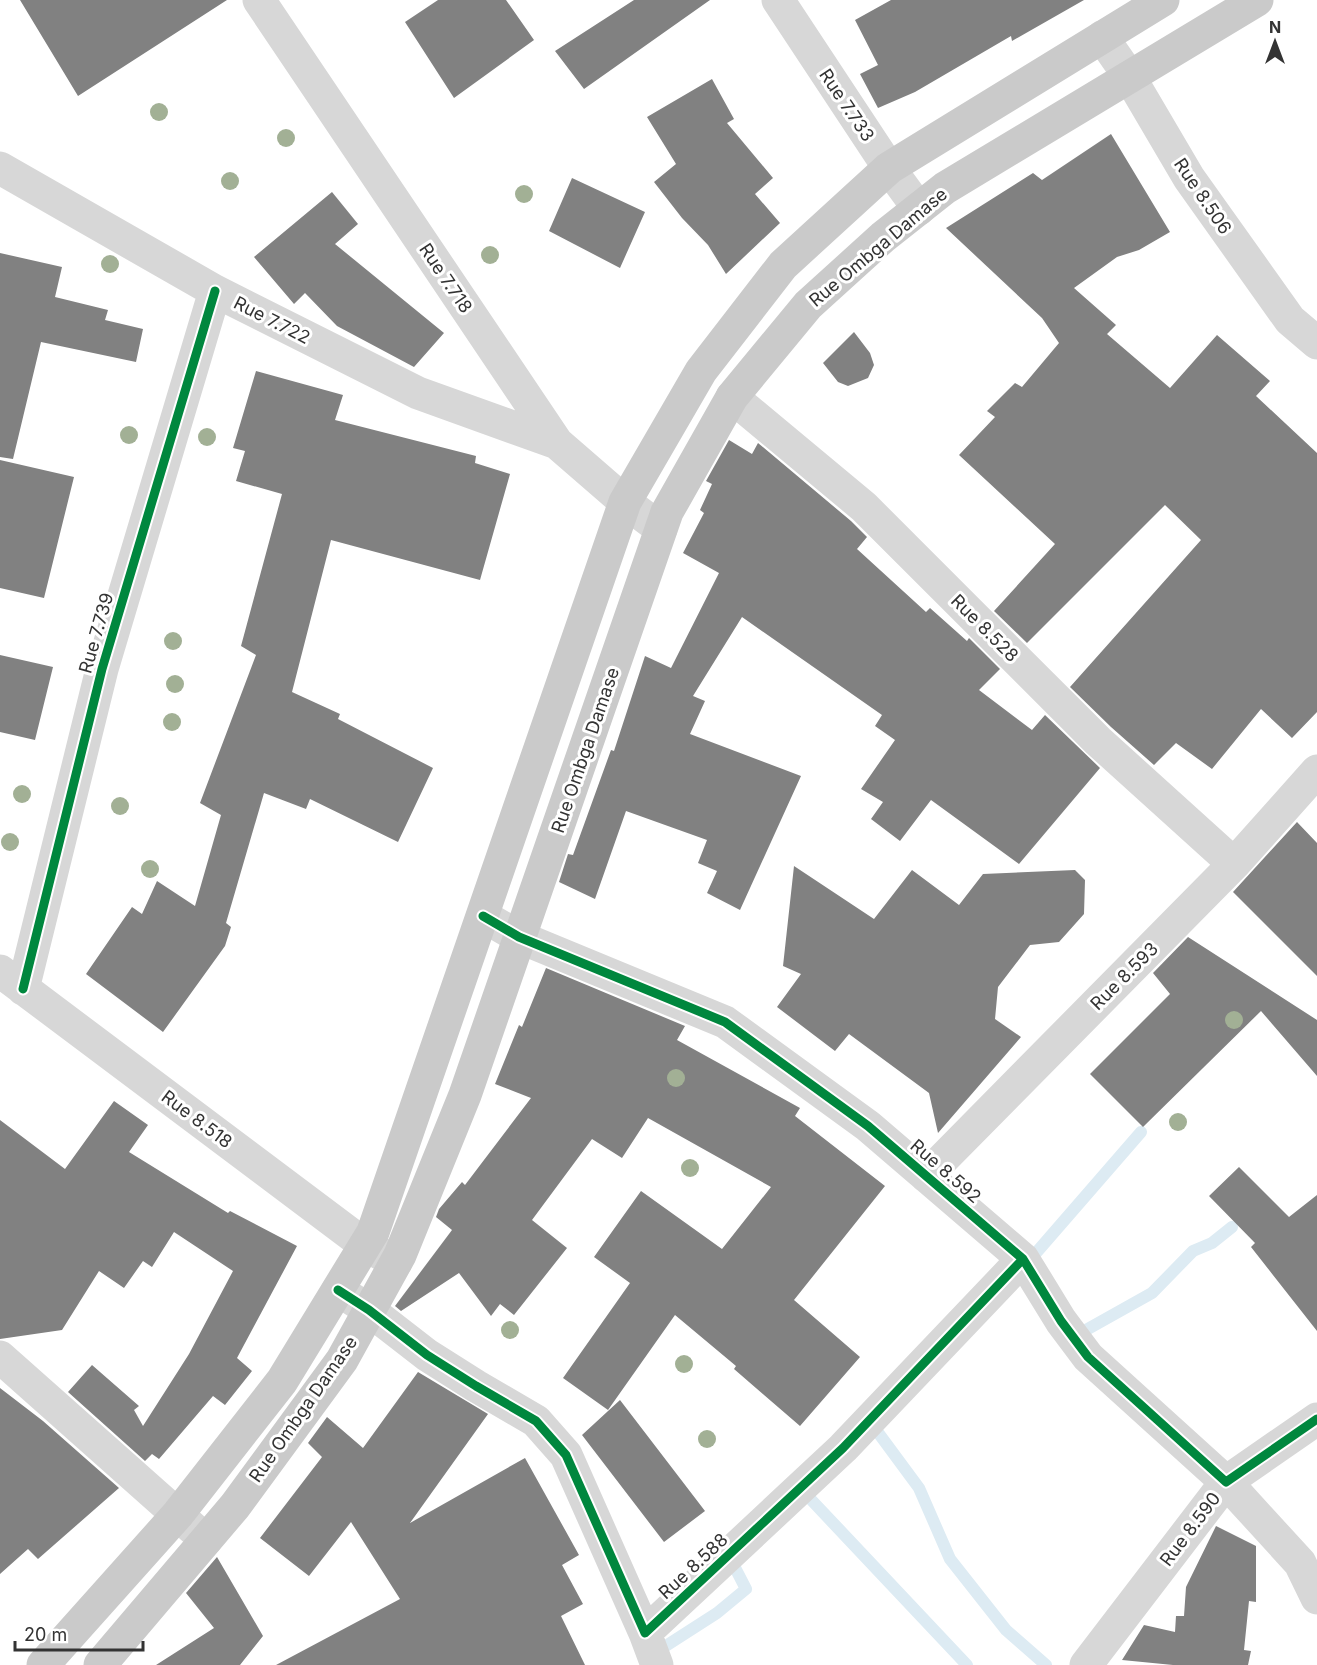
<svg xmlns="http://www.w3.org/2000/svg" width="1317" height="1665" viewBox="0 0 1317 1665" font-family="Inter,sans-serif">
	<rect width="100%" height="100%" fill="#fff"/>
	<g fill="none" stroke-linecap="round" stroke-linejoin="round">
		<path stroke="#ddebf3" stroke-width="12" d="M 1029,1261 L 1141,1132
			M 1077,1335 L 1152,1293 L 1193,1251 L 1212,1243 L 1232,1227
			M 871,1423 L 919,1488 L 950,1559 L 1006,1630 L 1046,1665
			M 801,1489 L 967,1665
			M 661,1649 L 717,1613 L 746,1589 L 729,1556"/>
	</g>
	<path fill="#818181" d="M 20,0 L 227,0 L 78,96 Z
		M 438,0 L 506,0 L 534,40 L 454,98 L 405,22 Z
		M 634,0 L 710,0 L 584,89 L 555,51 Z
		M 891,0 L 1084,0 L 1012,41 L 1011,36 L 915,92 L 878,108 L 860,74 L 878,65 L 855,20 Z
		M 712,79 L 734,119 L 727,123 L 773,178 L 755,194 L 780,223 L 726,274 L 708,245 L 682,218 L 654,182 L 676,164 L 647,117 Z
		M 1111,134 L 1170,232 L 1139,250 L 1117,257 L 1074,288 L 1116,325 L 1107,334 L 1170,388 L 1217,335 L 1270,381 L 1256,396 L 1317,453 L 1317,712 L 1292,738 L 1261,709 L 1212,769 L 1176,743 L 1154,765 L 1111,727 L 1070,687 L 1201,540 L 1165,505 L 1027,643 L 994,611 L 1055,544 L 959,455 L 995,417 L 987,411 L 1015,383 L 1022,387 L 1059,343 L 1042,318 L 946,228 L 1033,173 L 1042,180 Z
		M 572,178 L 645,212 L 620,268 L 549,231 Z
		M 332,192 L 358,224 L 335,244 L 444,333 L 414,367 L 337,326 L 305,293 L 294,304 L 254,257 Z
		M 0,253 L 62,267 L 55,297 L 108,310 L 105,320 L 143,329 L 136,362 L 41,342 L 13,459 L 0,457 Z
		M 854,332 L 870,353 L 874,365 L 868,378 L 848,386 L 838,382 L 823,363 Z
		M 256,371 L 343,395 L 335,420 L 476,456 L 475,463 L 510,474 L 480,580 L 331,540 L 292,692 L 340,714 L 338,719 L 433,768 L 398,842 L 310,799 L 306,809 L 264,793 L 226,923 L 231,927 L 225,946 L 163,1032 L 86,974 L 132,907 L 142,914 L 157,881 L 195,906 L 221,815 L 200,803 L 256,655 L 241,646 L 282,494 L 236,481 L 245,451 L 233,448 Z
		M 729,440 L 752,454 L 758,443 L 851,521 L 867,537 L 857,549 L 926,612 L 930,608 L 967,641 L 969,638 L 1000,669 L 979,690 L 1032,730 L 1045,715 L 1100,768 L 1019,864 L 931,800 L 900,841 L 871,819 L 883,802 L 861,789 L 895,740 L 875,726 L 882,715 L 742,617 L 693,696 L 705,701 L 690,734 L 801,776 L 740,910 L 707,893 L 717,871 L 698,863 L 707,840 L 626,811 L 595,899 L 559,882 L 568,854 L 573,855 L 611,750 L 614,751 L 645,656 L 671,668 L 719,573 L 683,553 L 704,513 L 700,510 L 712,484 L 706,481 Z
		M 0,460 L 74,477 L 44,598 L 0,588 Z
		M 0,655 L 53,667 L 35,740 L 0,732 Z
		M 1297,822 L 1317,843 L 1317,976 L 1233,892 Z
		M 794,866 L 874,919 L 912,870 L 959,905 L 983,874 L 1075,870 L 1085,880 L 1084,914 L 1059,942 L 1030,945 L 998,987 L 995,1019 L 1021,1037 L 938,1133 L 929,1093 L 849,1034 L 835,1051 L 777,1007 L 801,974 L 783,966 Z
		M 1188,937 L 1317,1020 L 1317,1076 L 1261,1011 L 1143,1127 L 1090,1074 L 1170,994 L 1153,973 Z
		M 546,968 L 685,1026 L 677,1040 L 800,1108 L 795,1116 L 885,1186 L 794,1300 L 860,1357 L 800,1426 L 734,1369 L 736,1366 L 675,1315 L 608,1410 L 563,1378 L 630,1283 L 594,1257 L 641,1191 L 722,1249 L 771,1187 L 648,1118 L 622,1158 L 592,1139 L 532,1220 L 567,1248 L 514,1315 L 500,1304 L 491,1316 L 459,1273 L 401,1311 L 395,1306 L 452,1230 L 436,1217 L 439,1209 L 462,1182 L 465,1185 L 531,1098 L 495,1084 L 519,1025 L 522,1027 Z
		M 114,1101 L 148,1125 L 129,1152 L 228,1213 L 230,1211 L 297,1246 L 237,1358 L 252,1371 L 225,1405 L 213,1396 L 159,1459 L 152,1454 L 145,1461 L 68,1392 L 92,1365 L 139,1406 L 134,1410 L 143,1426 L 189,1354 L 233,1271 L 174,1232 L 152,1267 L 143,1261 L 124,1288 L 99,1271 L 62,1330 L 0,1339 L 0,1120 L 65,1169 Z
		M 1239,1167 L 1289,1217 L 1317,1195 L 1317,1331 L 1251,1247 L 1255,1243 L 1209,1196 Z
		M 418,1372 L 488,1414 L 410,1523 L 525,1458 L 579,1555 L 562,1565 L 583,1604 L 561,1616 L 585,1665 L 276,1665 L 400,1599 L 351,1522 L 309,1576 L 260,1538 L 322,1457 L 308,1443 L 327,1417 L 363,1448 Z
		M 0,1388 L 43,1421 L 119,1488 L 38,1559 L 28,1549 L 0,1574 Z
		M 620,1400 L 705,1511 L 664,1542 L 582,1435 Z
		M 1216,1526 L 1256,1546 L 1256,1602 L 1249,1601 L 1244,1650 L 1251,1651 L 1248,1665 L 1173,1665 L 1122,1660 L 1144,1625 L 1175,1632 L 1176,1616 L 1184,1616 L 1186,1587 Z
		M 217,1557 L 263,1636 L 240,1665 L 156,1665 L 214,1628 L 186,1593 Z"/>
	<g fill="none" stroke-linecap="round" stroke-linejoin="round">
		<path stroke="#d7d7d7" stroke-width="33" d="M 259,0 L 557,443 L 625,502 L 661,529
			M 778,0 L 889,168 L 919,209
			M 1102,37 L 1129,76 L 1189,178 L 1290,320 L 1317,343
			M 0,168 L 215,291 L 418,393 L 557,443
			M 732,397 L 864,507 L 1098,741 L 1234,864
			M 483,916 L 519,937 L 725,1022 L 868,1126 L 1023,1259 L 1061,1321 L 1088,1357 L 1226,1482 L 1317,1419
			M 0,971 L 365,1245 L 396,1262
			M 23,989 L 102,669 L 215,291
			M 926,1176 L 1234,864 L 1317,771
			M 338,1290 L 369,1310 L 427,1355 L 476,1386 L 536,1421 L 566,1455 L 645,1633 L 843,1448 L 1023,1259
			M 0,1357 L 206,1540
			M 645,1633 L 657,1665
			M 1086,1665 L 1226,1482 L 1300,1563 L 1317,1598"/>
		<path stroke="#cacaca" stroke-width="33" d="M 43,1665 L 178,1514 L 282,1381 L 373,1232 L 625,502 L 701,371 L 783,265 L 889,168 L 1163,0
			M 100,1665 L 235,1506 L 342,1360 L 400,1255 L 465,1095 L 667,512 L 732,397 L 808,305 L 883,237 L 945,188 L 1257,0"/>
		<g stroke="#fff" stroke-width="13">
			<path id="cycleway" d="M 483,916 L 519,937 L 725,1022 L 868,1126 L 1023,1259 L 1061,1321 L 1088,1357 L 1226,1482 L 1317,1419
				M 23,989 L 102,669 L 215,291
				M 338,1290 L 369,1310 L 427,1355 L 476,1386 L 536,1421 L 566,1455 L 645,1633 L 843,1448 L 1023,1259"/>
		</g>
		<use href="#cycleway" stroke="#00873e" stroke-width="9"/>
	</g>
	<g fill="#a2b095">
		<circle cx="159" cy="112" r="9"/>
		<circle cx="286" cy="138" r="9"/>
		<circle cx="230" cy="181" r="9"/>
		<circle cx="524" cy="194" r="9"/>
		<circle cx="490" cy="255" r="9"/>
		<circle cx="110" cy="264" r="9"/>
		<circle cx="129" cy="435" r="9"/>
		<circle cx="207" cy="437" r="9"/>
		<circle cx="173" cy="641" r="9"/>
		<circle cx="175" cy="684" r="9"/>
		<circle cx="172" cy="722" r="9"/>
		<circle cx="22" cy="794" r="9"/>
		<circle cx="120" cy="806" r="9"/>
		<circle cx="10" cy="842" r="9"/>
		<circle cx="150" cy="869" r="9"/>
		<circle cx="1234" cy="1020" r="9"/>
		<circle cx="676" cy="1078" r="9"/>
		<circle cx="1178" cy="1122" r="9"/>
		<circle cx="690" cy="1168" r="9"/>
		<circle cx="510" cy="1330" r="9"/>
		<circle cx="684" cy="1364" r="9"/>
		<circle cx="707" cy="1439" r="9"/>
	</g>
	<g text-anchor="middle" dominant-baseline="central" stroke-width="6" stroke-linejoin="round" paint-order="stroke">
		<g font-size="18" fill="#333" stroke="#fff">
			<text transform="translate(847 105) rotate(56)">Rue 7.733</text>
			<text transform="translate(1203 196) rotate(56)">Rue 8.506</text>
			<text transform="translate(878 247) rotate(-40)">Rue Ombga Damase</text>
			<text transform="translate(446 278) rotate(56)">Rue 7.718</text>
			<text transform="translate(272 320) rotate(27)">Rue 7.722</text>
			<text transform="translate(985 628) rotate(45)">Rue 8.528</text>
			<text transform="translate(96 633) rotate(-74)">Rue 7.739</text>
			<text transform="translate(585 750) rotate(-71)">Rue Ombga Damase</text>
			<text transform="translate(1124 976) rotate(-45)">Rue 8.593</text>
			<text transform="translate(197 1119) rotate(37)">Rue 8.518</text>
			<text transform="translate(946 1171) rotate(41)">Rue 8.592</text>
			<text transform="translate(303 1409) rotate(-55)">Rue Ombga Damase</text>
			<text transform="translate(1190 1529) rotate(-53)">Rue 8.590</text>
			<text transform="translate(693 1566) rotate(-43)">Rue 8.588</text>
		</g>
	</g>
	<g transform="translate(1275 42)" stroke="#ffffff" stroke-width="4.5" paint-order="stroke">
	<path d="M0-4.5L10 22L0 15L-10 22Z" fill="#333333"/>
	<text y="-9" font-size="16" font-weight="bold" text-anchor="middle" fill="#333333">N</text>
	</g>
	<path d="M15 1641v9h128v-9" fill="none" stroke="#333333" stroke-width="3"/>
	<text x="24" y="1641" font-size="18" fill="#333333" stroke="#ffffff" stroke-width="4.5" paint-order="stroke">20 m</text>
</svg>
